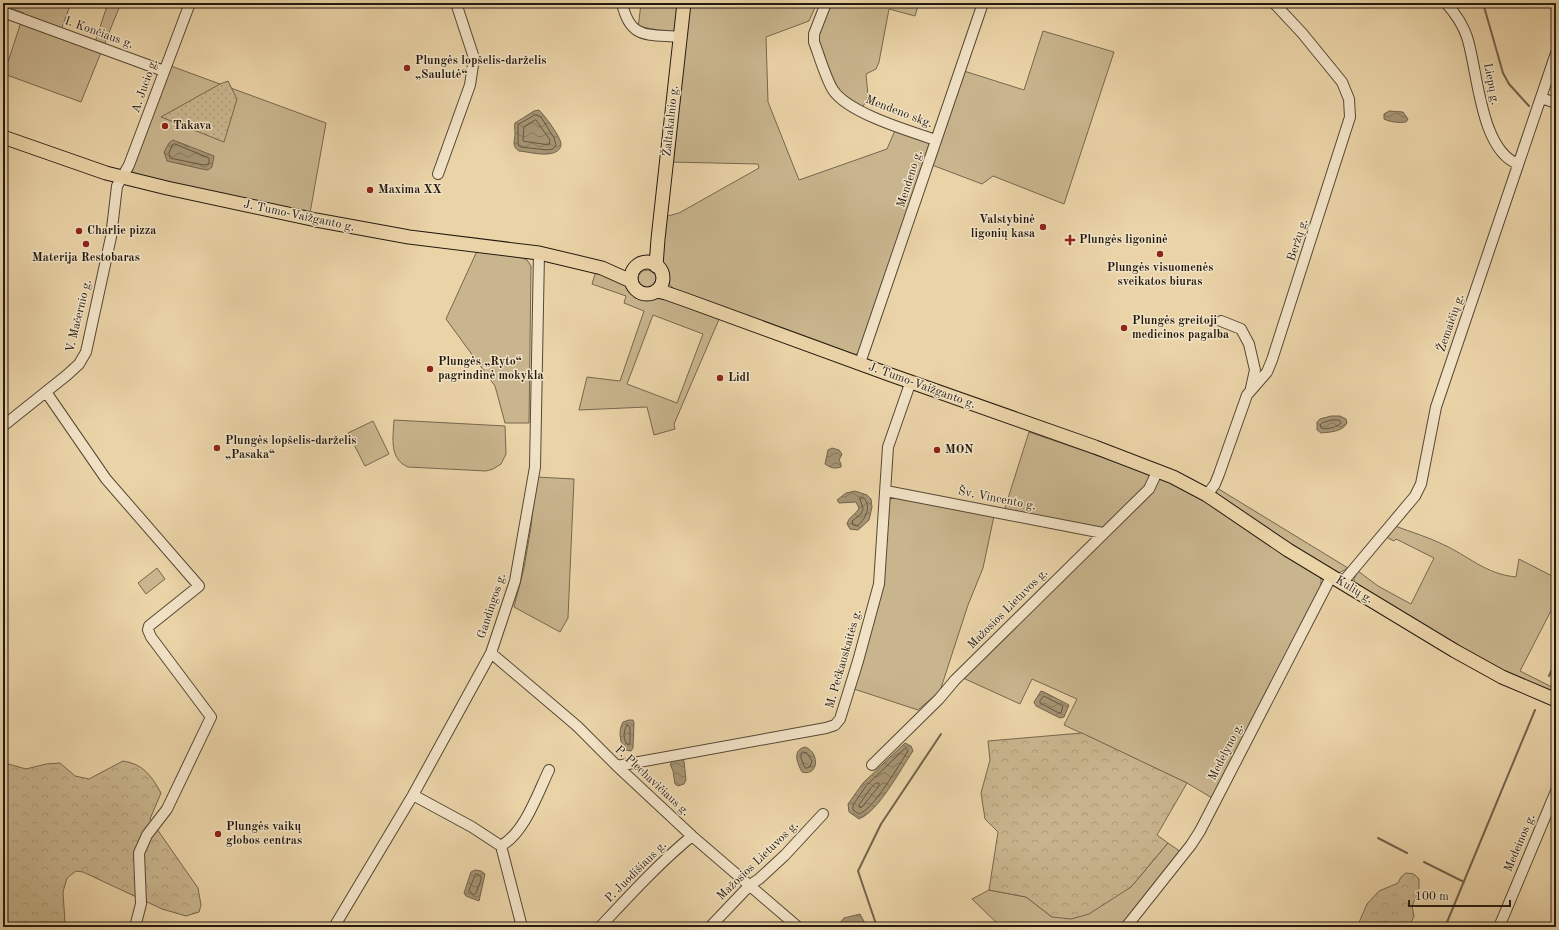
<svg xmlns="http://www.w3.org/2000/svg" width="1559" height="930" viewBox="0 0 1559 930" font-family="'Old Standard TT',serif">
	<defs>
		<pattern id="forest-crowns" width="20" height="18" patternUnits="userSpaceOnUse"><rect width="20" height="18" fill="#c8b48d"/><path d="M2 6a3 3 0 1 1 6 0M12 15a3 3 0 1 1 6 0" fill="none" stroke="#ac9a78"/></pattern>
		<pattern id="park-dots" width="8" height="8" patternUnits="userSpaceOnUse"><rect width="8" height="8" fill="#c8b48d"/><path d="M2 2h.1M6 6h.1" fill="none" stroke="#ac9a78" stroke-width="1.8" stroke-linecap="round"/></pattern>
		<pattern id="water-waves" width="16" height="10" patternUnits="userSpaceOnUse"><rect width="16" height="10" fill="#a69473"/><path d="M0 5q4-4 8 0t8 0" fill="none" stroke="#87785d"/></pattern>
	</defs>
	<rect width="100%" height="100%" fill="#ead3a7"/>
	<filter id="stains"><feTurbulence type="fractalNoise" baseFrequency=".005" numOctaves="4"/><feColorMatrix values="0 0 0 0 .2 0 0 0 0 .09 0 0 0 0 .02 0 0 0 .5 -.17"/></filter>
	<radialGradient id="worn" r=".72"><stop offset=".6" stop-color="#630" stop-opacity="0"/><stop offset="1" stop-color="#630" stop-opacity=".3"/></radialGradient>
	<path fill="#c8b48d" stroke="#76674e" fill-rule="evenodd" d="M 3,3 L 71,3 L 61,30 L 95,42 L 108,3 L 121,3 L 81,102 L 4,74 L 24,13 L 3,5 Z
		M 641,3 L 678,3 L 675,32 L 638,29 Z
		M 687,3 L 817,3 L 809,21 L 766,37 L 768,102 L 799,180 L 887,149 L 896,128 L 930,141 L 862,350 L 855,355 L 686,296 L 673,288 L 667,282 L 660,265 L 664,217 L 679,213 L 759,168 L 758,164 L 670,162 Z
		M 830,3 L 919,3 L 915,16 L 889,9 L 879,62 L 876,69 L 866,74 L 868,96 L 862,109 L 855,106 L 834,85 L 816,38 Z
		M 1043,31 L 1114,52 L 1064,204 L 993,176 L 982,184 L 932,165 L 964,71 L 1024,90 Z
		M 171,66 L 326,123 L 310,213 L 131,174 Z
		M 477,251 L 523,258 L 527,260 L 531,266 L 529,423 L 505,423 L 495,386 L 446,319 Z
		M638 279a9 9 0 1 1 18 0a9 9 0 1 1-18 0Z
		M 596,271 L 629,285 L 634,293 L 638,296 L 645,297 L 658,295 L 720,317 L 674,424 L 675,429 L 654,435 L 647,407 L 579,410 L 587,377 L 620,381 L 644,311 L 624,303 L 626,296 L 592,284 ZM 653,315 L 703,334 L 677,403 L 627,384 Z
		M 394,420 L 505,426 L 506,454 L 501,464 L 493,469 L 486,471 L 408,467 C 389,459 393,438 394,420 Z
		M 373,421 L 389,454 L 365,466 L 348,433 Z
		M 1029,432 L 1165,479 L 1201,498 L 1318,575 L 1321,579 L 1321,586 L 1212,798 L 1187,783 L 1064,725 L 1077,699 L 1032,679 L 1020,704 L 963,678 L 1109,531 L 1004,511 Z
		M 536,477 L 574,479 L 568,618 L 560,632 L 514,607 L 524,568 L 531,527 Z
		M 1217,488 L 1348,568 L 1339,573 L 1329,569 L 1219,496 L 1216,493 Z
		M 890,497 L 994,516 L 983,568 L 968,605 L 940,691 L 918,710 L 854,689 L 883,586 Z
		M 1395,526 C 1411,532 1428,537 1442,544 C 1469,556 1485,574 1516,577 L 1519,559 L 1556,578 L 1556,601 L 1520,671 L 1556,689 L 1556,696 L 1506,674 L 1355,585 L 1354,579 L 1358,571 L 1378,586 L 1411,604 L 1434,558 L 1396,539 L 1394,541 L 1386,537 Z
		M 157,568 L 165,579 L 146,594 L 138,583 Z
		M 1168,843 L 1181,852 L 1121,927 L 1001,927 L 972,899 L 989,890 L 1026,897 L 1052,917 L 1131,887 Z"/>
	<path fill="url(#forest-crowns)" stroke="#76674e" d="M 1082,733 L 1187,783 L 1157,835 L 1168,843 L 1131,887 L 1089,914 L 1071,919 L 1052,917 L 1026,897 L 989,890 L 998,832 L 985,819 L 981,793 L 990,760 L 988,741 Z
		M 123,761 C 143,764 151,775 161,793 L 150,819 L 198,888 L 201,905 L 199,912 L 186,916 L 162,909 L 83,872 L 76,871 L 67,878 L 63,892 L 65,923 L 63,927 L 3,927 L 3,764 L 8,764 L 26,769 L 46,764 L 60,763 L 75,776 L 89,779 Z
		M 1406,873 L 1414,874 L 1419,879 L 1419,891 L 1412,906 L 1414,916 L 1409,927 L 1357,927 L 1367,904 L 1379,891 L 1398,883 L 1401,877 Z"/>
	<path fill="url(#park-dots)" stroke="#76674e" d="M 228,81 L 237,99 L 224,142 L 161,117 L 220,84 Z"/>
	<path fill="url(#water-waves)" stroke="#72634b" d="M 539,110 C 545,116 561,137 561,144 C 561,149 557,152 553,153 C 543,156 529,152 519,151 C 511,146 515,140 515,133 C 515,129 514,127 515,123 L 534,111 Z
		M 1389,111 L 1403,112 L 1408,119 L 1406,122 C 1399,123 1390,122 1384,119 L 1384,114 Z
		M 173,140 L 214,156 L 212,167 L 208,170 L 202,169 L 167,161 L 164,152 L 169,143 Z
		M 1331,416 L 1340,416 L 1346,419 L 1347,423 C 1342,432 1330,432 1321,433 L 1317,430 L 1317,422 L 1320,419 Z
		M 832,448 L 839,450 L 842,454 L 839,460 L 841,464 L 841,467 C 834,469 831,468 825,464 L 828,450 Z
		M 855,491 L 867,495 L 871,499 L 872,507 L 869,520 L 858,530 L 850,529 L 847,524 C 849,516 856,515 859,508 L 856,502 L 839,503 L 837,500 L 846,493 Z
		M 1041,691 L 1044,692 L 1069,705 L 1064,717 L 1060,718 L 1036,706 L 1034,702 Z
		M 629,720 L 633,720 L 634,723 L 633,748 L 631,751 L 624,750 C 620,740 618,731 623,722 Z
		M 905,743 L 911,746 L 913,751 C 900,770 879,811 859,819 L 849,812 L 848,804 L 863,783 Z
		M 805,747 C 820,752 819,777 802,772 C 797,763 792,750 805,747 Z
		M 680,759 L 684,761 L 686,780 L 684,784 L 678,786 L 675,784 L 673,771 L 670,764 L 674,760 Z
		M 475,870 L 481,871 L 485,874 L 479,901 L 466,896 L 464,893 L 471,872 Z
		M 860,914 L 867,927 L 840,927 L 839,924 L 844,918 Z"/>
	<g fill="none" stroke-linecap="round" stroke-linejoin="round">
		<path stroke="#645740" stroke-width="1" d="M 535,115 L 538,115 L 541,117 L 554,138 L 556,145 L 553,149 L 547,150 L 521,147 L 518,145 L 518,125 Z
			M 536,120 L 550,140 L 549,145 L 523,141 L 524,127 Z
			M 175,144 L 209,158 L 209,164 L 203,165 L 170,158 L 169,153 L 172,145 Z
			M 1332,420 L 1339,420 L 1341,423 C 1337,427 1327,430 1321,428 L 1320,425 L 1322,423 Z
			M 860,498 L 864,498 C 872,507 865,520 857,526 L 853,525 L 852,521 L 861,514 L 863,509 Z
			M 1044,696 L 1063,706 L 1061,713 L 1059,713 L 1040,703 L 1040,701 Z
			M 627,725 L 630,727 L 630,744 L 628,745 C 623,741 623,731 627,725 Z
			M 906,748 L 908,751 C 899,765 873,810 859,814 L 853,810 L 853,805 L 866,786 Z
			M 803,752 L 807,753 L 812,761 L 810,767 L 807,768 L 805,768 L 801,758 L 801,754 Z
			M 876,783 L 879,783 L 879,786 L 862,807 L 860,808 L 859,805 L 870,789 Z
			M 476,874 L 481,876 L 481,880 L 476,893 L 474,895 L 469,891 Z"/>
		<path stroke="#72634b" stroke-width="2" d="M 1483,3 L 1503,73 L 1509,84 L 1529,106
			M 1549,676 L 1556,660
			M 1378,838 L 1407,853
			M 1424,862 L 1464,882
			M 877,927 L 858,871 L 881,824 L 941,734
			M 1445,927 L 1535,710"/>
		<g stroke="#554834" stroke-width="12">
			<path id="minor" d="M 622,3 C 630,40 648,34 680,37
				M 826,3 L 814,34 L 814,42 C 819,55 826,79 833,90 C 848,113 909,131 936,140
				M 1446,3 C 1454,12 1463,25 1467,37 C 1478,71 1480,150 1518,164
				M 3,12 L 164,71
				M 1541,98 L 1556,103
				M 438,174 L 470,85 L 474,58 L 456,3
				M 1221,321 L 1241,329 L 1249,344 L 1255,370 L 1251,388
				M 860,363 L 983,3
				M 46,392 L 106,479 L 199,586 L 149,626 L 148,630 L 151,637 L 211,717 L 167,809 L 147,835 L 139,853 L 141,904 L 135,927
				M 3,426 L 67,375 L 79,364 L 86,352 L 111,237 L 117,186 L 129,165 L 190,3
				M 886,491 L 1103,533
				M 1207,495 L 1215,484 L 1219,474 L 1247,395 L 1267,372 L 1272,360 L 1350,117 L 1349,99 L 1342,82 L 1302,33 L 1274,3
				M 1342,583 L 1415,496 L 1421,484 L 1436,407 L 1556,53
				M 491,653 L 577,726 L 617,766 L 692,836 L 798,927
				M 872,765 L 939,699 L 955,680 L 1149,489 L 1158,470
				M 617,766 L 826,728 L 835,725 L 840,719 L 858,661 L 879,584 L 888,447 L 911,381
				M 413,795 L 472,827 L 501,846 L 522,927
				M 501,846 C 525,832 537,795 549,770
				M 334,927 L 413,795 L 491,653 L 515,581 L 535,467 L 539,253
				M 600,927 C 629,896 658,864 692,836
				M 710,927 L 750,885 L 759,879 L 785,855 L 823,814
				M 1126,927 L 1191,845 L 1200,831 L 1331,577
				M 1499,927 L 1556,791"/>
		</g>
		<g stroke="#231a0e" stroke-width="15">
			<path id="major" d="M 3,137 L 106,173 L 167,188 L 316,220 L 409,237 L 539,253 L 602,268 L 631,281
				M631 278a16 16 0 1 1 32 0a16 16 0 1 1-32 0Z
				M 656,266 L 658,239 L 684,3
				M 656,291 L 666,293 L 686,300 L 891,375 L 1095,447 L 1173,477 L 1207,495 L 1288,550 L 1455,651 L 1502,677 L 1556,700"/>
		</g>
		<use href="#minor" stroke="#f1e2c6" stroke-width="10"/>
		<use href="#major" stroke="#ead3a7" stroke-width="13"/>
	</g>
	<g fill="#8f2418" stroke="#f1e2c6" stroke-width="1.5">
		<circle cx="407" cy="68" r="4"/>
		<circle cx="165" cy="126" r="4"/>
		<circle cx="370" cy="190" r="4"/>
		<circle cx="1043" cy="227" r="4"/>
		<circle cx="79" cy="231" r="4"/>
		<path d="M1068 234h4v4h4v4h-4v4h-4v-4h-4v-4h4z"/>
		<circle cx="86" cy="244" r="4"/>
		<circle cx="1160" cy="254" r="4"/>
		<circle cx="1124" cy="328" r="4"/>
		<circle cx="430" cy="369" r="4"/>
		<circle cx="720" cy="378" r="4"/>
		<circle cx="217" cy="448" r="4"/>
		<circle cx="937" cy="450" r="4"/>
		<circle cx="218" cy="834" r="4"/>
	</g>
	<g text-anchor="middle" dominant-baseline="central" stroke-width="3" stroke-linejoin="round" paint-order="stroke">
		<g font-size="12" fill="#231a0e" stroke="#f1e2c6">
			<text transform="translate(99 33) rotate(20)">I. Končiaus g.</text>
			<text transform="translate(1491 84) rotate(79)">Liepų g.</text>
			<text transform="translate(145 86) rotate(-70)">A. Jucio g.</text>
			<text transform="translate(899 112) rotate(21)">Mendeno skg.</text>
			<text transform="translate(671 121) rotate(-84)">Žaltakalnio g.</text>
			<text transform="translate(910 179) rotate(-72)">Mendeno g.</text>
			<text transform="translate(299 216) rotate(12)">J. Tumo-Vaižganto g.</text>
			<text transform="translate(1298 240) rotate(-72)">Beržų g.</text>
			<text transform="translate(79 316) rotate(-76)">V. Mačernio g.</text>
			<text transform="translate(1451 323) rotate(-71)">Žemaičių g.</text>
			<text transform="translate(922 386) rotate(20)">J. Tumo-Vaižganto g.</text>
			<text transform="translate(997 499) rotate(11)">Šv. Vincento g.</text>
			<text transform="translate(1354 590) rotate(31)">Kulių g.</text>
			<text transform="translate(492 606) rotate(-72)">Gandingos g.</text>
			<text transform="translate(1008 609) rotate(-45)">Mažosios Lietuvos g.</text>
			<text transform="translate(844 659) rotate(-74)">M. Pečkauskaitės g.</text>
			<text transform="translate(1226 752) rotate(-63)">Medelyno g.</text>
			<text transform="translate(652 781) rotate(43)">P. Plechavičiaus g.</text>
			<text transform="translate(1520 843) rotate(-67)">Medeinos g.</text>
			<text transform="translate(758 861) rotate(-44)">Mažosios Lietuvos g.</text>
			<text transform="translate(636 872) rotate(-45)">P. Juodišiaus g.</text>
		</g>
		<g font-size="12" font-weight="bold" fill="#231a0e" stroke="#f1e2c6" text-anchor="start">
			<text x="415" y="61">Plungės lopšelis-darželis<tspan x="415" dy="14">„Saulutė“</tspan></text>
			<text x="173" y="126">Takava</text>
			<text x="378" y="190">Maxima XX</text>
			<text x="1035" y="220" text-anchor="end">Valstybinė<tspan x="1035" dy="14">ligonių kasa</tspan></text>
			<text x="87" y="231">Charlie pizza</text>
			<text x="1079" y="240">Plungės ligoninė</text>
			<text x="86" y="258" text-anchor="middle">Materija Restobaras</text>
			<text x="1160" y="268" text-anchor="middle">Plungės visuomenės<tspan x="1160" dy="14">sveikatos biuras</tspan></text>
			<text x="1132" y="321">Plungės greitoji<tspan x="1132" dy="14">medicinos pagalba</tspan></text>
			<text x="438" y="362">Plungės „Ryto“<tspan x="438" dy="14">pagrindinė mokykla</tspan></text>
			<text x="728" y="378">Lidl</text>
			<text x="225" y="441">Plungės lopšelis-darželis<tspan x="225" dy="14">„Pasaka“</tspan></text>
			<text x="945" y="450">MON</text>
			<text x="226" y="827">Plungės vaikų<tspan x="226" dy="14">globos centras</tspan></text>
		</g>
	</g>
	<rect width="1559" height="930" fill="none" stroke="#ead3a7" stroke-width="16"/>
	<rect x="4" y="4" width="1551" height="922" fill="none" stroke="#231a0e" stroke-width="2"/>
	<rect x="8" y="8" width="1543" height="914" fill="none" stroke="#231a0e"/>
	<path d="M1409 900v6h101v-6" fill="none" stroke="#231a0e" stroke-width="2"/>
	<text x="1415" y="900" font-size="12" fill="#231a0e" stroke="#f1e2c6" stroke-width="3" paint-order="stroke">100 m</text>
	<rect width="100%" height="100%" filter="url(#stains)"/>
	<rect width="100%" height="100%" fill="url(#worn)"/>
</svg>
